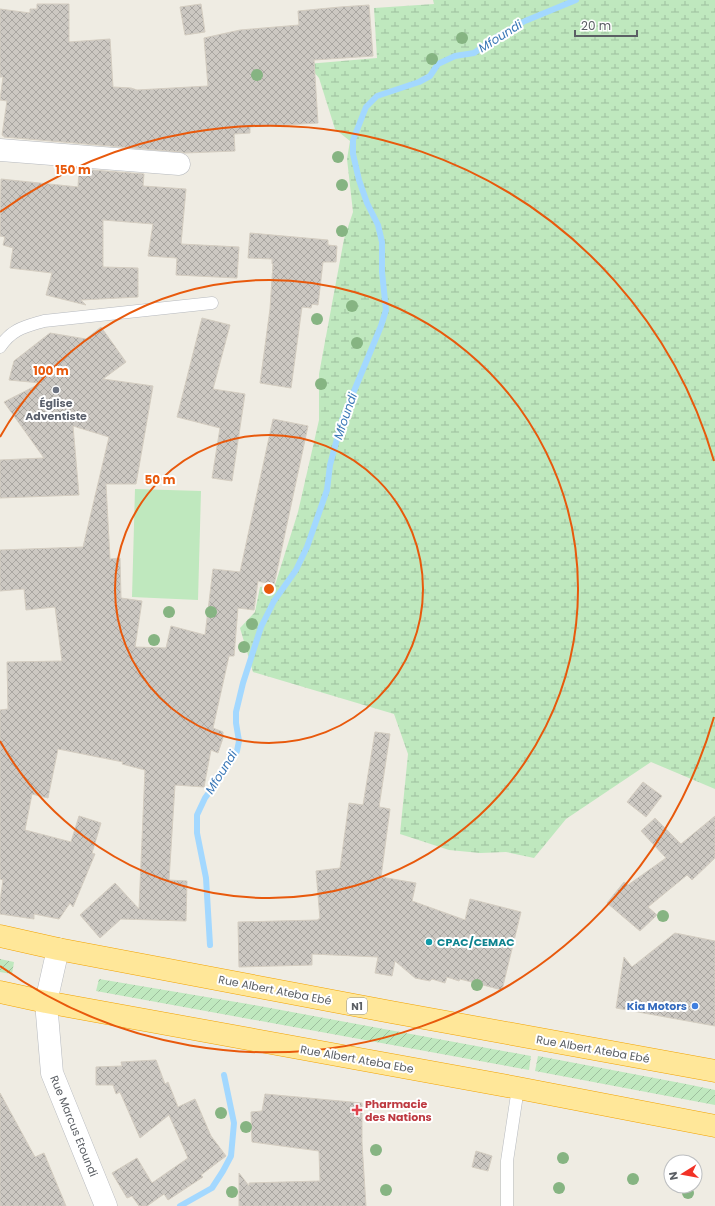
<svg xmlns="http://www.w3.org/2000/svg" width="715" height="1206" viewBox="0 0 715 1206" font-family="Poppins,sans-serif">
	<defs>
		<pattern id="wetland-marsh" width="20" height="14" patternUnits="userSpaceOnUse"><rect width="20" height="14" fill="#bfe8be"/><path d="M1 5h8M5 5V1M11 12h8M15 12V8" fill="none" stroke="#9ebf9e"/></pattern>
		<pattern id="garden-furrows" width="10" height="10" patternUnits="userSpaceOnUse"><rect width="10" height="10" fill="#bfe8be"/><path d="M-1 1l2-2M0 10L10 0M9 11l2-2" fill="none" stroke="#9ebf9e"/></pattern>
		<pattern id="building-cross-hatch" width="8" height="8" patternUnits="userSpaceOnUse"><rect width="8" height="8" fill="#ccc8c2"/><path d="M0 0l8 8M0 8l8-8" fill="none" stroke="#a9a6a1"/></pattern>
	</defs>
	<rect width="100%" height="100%" fill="#efece3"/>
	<path fill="#bfe8be" d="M 135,489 L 201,491 L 198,600 L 132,597 Z"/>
	<path fill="url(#wetland-marsh)" d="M 433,0 L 715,0 L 715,789 L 651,762 L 566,819 L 534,858 L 506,852 L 480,853 L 449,850 L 400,834 L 408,754 L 394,714 L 253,672 L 240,628 L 255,612 L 260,587 L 271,585 L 275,585 L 298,512 L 319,420 L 319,374 L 344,239 L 353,212 L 347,159 L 350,141 L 335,129 L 319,78 L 307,64 L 377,58 L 374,8 L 434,4 Z"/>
	<path fill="url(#garden-furrows)" d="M 0,959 L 14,962 L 12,974 L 0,972 Z
		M 99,979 L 248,1004 L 531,1056 L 529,1070 L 96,991 Z
		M 538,1056 L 686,1084 L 715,1090 L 715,1105 L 535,1071 Z"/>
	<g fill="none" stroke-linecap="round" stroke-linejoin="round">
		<path stroke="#a3d8ff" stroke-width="6" d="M 210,945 L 206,878 L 197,833 L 197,815 L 205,798 L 231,762 L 237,751 L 239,741 L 236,723 L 236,712 L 243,683 L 261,627 L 274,601 L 296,570 L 307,547 L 327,490 L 330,465 L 342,420 L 381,326 L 386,310 L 382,272 L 382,242 L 378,225 L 367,203 L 359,180 L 353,154 L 353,140 L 366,107 L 377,96 L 419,82 L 430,76 L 438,64 L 455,56 L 474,53 L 498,36 L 525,21 L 576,0
			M 180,1206 L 212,1188 L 223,1171 L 231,1156 L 234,1123 L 224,1075"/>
	</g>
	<path fill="url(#building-cross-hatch)" stroke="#d4cdc1" d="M 37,4 L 69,4 L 69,42 L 110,39 L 113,87 L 131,88 L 137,90 L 208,86 L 204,38 L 240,30 L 299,25 L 298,11 L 340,7 L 369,5 L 373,56 L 314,60 L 318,123 L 250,127 L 250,133 L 234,134 L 235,151 L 185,153 L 180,152 L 4,137 L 4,136 L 2,135 L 7,101 L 0,100 L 3,77 L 0,77 L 0,9 L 30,13 L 30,9 L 37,9 Z
		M 201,4 L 205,32 L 185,35 L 180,7 Z
		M 79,169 L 144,174 L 143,186 L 186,189 L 181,244 L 239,247 L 237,278 L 176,275 L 177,258 L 148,256 L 153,224 L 103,220 L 103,267 L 138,268 L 138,297 L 81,300 L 86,305 L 46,295 L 52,273 L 10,268 L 13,248 L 3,245 L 5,237 L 0,236 L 1,179 L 78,187 Z
		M 250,233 L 328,240 L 328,245 L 337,246 L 336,262 L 323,262 L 318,305 L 312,304 L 311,308 L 302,307 L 291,388 L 260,383 L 270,309 L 273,264 L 272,264 L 272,259 L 248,258 Z
		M 202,318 L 230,325 L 213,389 L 245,394 L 232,481 L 212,478 L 220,428 L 177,417 Z
		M 101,327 L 126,362 L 103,379 L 153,386 L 136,484 L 106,484 L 110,559 L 120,558 L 121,598 L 142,601 L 135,647 L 166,648 L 171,626 L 205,635 L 213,569 L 240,572 L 273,419 L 308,426 L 274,585 L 258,581 L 254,610 L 238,608 L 234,656 L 229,656 L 213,728 L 223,732 L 223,738 L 218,753 L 211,750 L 204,787 L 175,785 L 169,880 L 187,881 L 186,921 L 121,919 L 100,938 L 80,915 L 115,883 L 139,909 L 145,770 L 122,764 L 123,762 L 58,749 L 48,798 L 32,794 L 25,830 L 71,842 L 79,816 L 101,823 L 92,853 L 95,854 L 73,907 L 70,903 L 59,919 L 34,914 L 34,919 L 0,914 L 0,901 L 3,880 L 0,879 L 0,710 L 8,709 L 7,662 L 62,661 L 55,607 L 26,610 L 24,589 L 0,591 L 0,550 L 83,547 L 109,437 L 73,426 L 79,495 L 0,498 L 0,460 L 44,458 L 4,402 L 41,383 L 9,380 L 14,361 L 50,333 L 86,339 Z
		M 375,732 L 390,734 L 379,807 L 390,809 L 381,877 L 416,883 L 412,901 L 465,920 L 470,899 L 521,912 L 502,990 L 460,979 L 459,981 L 447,977 L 445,983 L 432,979 L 430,981 L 415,978 L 395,961 L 392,976 L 375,973 L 378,957 L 312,954 L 312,965 L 239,967 L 238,922 L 318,920 L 318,919 L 320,919 L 316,871 L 340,868 L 349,803 L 363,805 Z
		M 643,782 L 662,796 L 646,817 L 627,802 Z
		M 715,816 L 715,858 L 692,880 L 687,875 L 648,907 L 657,915 L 640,931 L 607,903 L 624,882 L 628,885 L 666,858 L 641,831 L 655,818 L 681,844 Z
		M 675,933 L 715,941 L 715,1026 L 616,1008 L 624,957 L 632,967 Z
		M 156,1060 L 165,1084 L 168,1082 L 178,1107 L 195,1099 L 211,1136 L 226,1156 L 201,1175 L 203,1177 L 168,1200 L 164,1194 L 147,1206 L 139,1206 L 132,1196 L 127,1198 L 112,1173 L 137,1158 L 152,1183 L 188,1158 L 169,1115 L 140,1138 L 120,1092 L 116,1094 L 113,1085 L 96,1085 L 96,1067 L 122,1066 L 121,1062 Z
		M 0,1093 L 35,1157 L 44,1153 L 66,1206 L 0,1206 Z
		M 265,1094 L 362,1103 L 362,1143 L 366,1206 L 239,1206 L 239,1173 L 249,1186 L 249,1183 L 320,1181 L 319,1151 L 252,1142 L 251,1112 L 262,1111 Z
		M 476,1151 L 492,1156 L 488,1171 L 472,1167 Z"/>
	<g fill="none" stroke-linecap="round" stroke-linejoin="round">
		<g stroke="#b6b9be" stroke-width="13">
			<path id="service" d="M 0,347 C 12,329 24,327 44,321 L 212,303
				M 507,1206 L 507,1161 L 518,1088"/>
		</g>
		<g stroke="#b6b9be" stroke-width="23">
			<path id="minor" d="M 0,150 L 179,164"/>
		</g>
		<g stroke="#b6b9be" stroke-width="23">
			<path id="tertiary" d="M 58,949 L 46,1002 L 52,1073 L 106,1206"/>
		</g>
		<g stroke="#f2a200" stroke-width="23">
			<path id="trunk" d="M 0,936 L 58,949 L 391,1012 L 715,1071
				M 0,992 L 46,1002 L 518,1088 L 715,1126"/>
		</g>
		<use href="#service" stroke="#fff" stroke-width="12"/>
		<use href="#minor" stroke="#fff" stroke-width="22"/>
		<use href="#tertiary" stroke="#fff" stroke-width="22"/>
		<use href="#trunk" stroke="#ffe799" stroke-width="22"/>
	</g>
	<g fill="#86b482">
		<circle cx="462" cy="38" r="6"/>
		<circle cx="432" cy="59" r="6"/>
		<circle cx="257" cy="75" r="6"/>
		<circle cx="338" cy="157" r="6"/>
		<circle cx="342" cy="185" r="6"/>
		<circle cx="342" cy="231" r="6"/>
		<circle cx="352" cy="306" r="6"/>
		<circle cx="317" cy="319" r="6"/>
		<circle cx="357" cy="343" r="6"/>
		<circle cx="321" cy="384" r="6"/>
		<circle cx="169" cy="612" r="6"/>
		<circle cx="211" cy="612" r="6"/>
		<circle cx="252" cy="624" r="6"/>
		<circle cx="154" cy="640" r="6"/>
		<circle cx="244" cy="647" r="6"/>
		<circle cx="663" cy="916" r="6"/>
		<circle cx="477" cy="985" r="6"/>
		<circle cx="221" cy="1113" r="6"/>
		<circle cx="246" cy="1127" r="6"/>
		<circle cx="376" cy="1150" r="6"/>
		<circle cx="563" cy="1158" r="6"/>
		<circle cx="633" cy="1179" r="6"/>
		<circle cx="559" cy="1188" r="6"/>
		<circle cx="386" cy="1190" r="6"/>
		<circle cx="232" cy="1192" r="6"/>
		<circle cx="688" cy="1193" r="6"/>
	</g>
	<g fill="none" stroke="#e8590c" stroke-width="2">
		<circle cx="269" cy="589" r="154"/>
		<path d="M0 437A309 309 0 1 1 0 741"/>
		<path d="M714 717A463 463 0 0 1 0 966M0 212A463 463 0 0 1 714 461"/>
	</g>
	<circle fill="#6b7280" stroke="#fff" stroke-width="1.5" cx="56" cy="390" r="4"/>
	<circle fill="#0f9aa8" stroke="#fff" stroke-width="1.5" cx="429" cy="942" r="4"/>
	<circle fill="#3f7fe0" stroke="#fff" stroke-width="1.5" cx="695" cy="1006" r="4"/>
	<path fill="#e0444e" stroke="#fff" stroke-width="1.5" d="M355 1104h4v4h4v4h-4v4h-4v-4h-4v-4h4z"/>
	<g text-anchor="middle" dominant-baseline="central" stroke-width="4" stroke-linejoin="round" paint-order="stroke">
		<rect fill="#fff" stroke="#8c8f92" stroke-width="1" x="347" y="998" width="20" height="16" rx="3"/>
		<g font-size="10" font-weight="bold" fill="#5b5f64">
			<text x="357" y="1006">N1</text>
		</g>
		<g font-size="11" font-weight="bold" fill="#5b616d" stroke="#fff">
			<text x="56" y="403">Église<tspan x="56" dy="13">Adventiste</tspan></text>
		</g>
		<g font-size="11" font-weight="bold" fill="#0d838f" stroke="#fff" text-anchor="start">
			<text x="437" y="942">CPAC/CEMAC</text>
		</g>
		<g font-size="11" fill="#5b5f64" stroke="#fff">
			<text transform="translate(275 990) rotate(11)">Rue Albert Ateba Ebé</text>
			<text transform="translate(593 1049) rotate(10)">Rue Albert Ateba Ebé</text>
			<text transform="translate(357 1059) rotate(10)">Rue Albert Ateba Ebe</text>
			<text transform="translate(74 1126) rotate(68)">Rue Marcus Etoundi</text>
		</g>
		<g font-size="11" font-weight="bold" fill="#366cbe" stroke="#fff" text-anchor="end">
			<text x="687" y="1006">Kia Motors</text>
		</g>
		<g font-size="11" font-weight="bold" fill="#be3a42" stroke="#fff" text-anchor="start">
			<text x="365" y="1104">Pharmacie<tspan x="365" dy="13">des Nations</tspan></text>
		</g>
		<g font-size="12" font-style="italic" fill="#3a78b7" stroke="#fff">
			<text transform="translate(500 36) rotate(-32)">Mfoundi</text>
			<text transform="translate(345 416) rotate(-71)">Mfoundi</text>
			<text transform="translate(221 772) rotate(-58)">Mfoundi</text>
		</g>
	</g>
	<circle cx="269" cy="589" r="6" fill="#e8590c" stroke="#fff" stroke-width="2"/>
	<g font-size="12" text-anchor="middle" font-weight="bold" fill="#e8590c" stroke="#fff" stroke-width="4" stroke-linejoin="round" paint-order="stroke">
		<text x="73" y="174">150 m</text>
		<text x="51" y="375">100 m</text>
		<text x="160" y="484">50 m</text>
	</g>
	<g transform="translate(683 1174) rotate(259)"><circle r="19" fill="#ffffff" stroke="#bdbfc1"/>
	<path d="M0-3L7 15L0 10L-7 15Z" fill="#f23226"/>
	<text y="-6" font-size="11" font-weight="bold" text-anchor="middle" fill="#5b5f64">N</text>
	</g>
	<path d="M575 30v6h62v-6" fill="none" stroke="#5b5f64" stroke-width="2"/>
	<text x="581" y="30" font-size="12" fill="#5b5f64" stroke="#ffffff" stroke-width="3" paint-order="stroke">20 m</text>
</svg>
